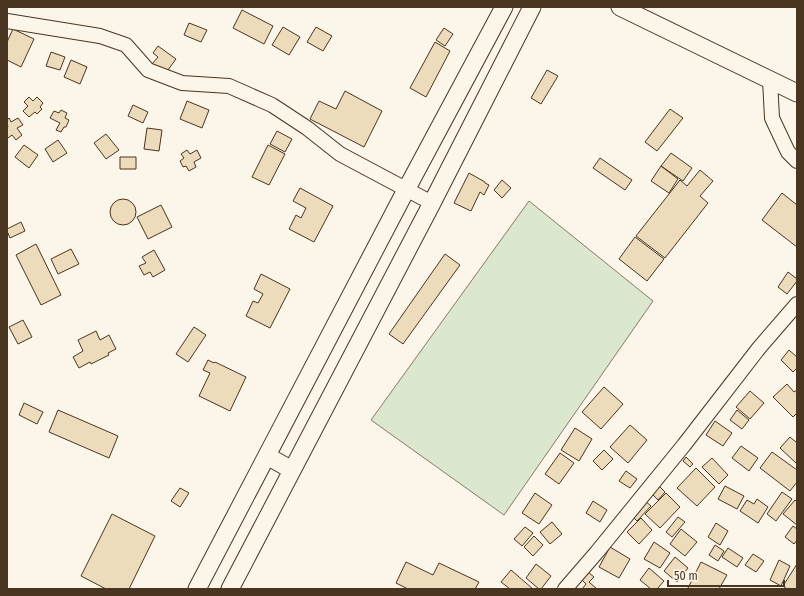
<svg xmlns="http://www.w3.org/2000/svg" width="804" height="596" viewBox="0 0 804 596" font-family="'Fira Sans Condensed',sans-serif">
	<rect width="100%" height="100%" fill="#fbf6e9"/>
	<path fill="#dce7d0" stroke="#887966" d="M 529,201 L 653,301 L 504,515 L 371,420 Z"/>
	<path fill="#ecdcbc" stroke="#4a3520" d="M 242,10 L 273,26 L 264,44 L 233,28 Z
		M 189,23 L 207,30 L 201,42 L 184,35 Z
		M 283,27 L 300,37 L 289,55 L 272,45 Z
		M 316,27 L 332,36 L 323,51 L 307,42 Z
		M 444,28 L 453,34 L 445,46 L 436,40 Z
		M 13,29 L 34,39 L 21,67 L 7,60 L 7,42 Z
		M 435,42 L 450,51 L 426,97 L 410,88 Z
		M 158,46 L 176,59 L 165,74 L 152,64 L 158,57 L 153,53 Z
		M 51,52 L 65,57 L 60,70 L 46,66 Z
		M 71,60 L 87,67 L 80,84 L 64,77 Z
		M 547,70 L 558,76 L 541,104 L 531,98 Z
		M 345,91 L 382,111 L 364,147 L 310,119 L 319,101 L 336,109 Z
		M 29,97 L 33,101 L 37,97 L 43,103 L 40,107 L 42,109 L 37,114 L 35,112 L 29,117 L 23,111 L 28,106 L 24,102 Z
		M 187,101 L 209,110 L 202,128 L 180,119 Z
		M 133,105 L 148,112 L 143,123 L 128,116 Z
		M 670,109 L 683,118 L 657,151 L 645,142 Z
		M 61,110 L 67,113 L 65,118 L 69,120 L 66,127 L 64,127 L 61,132 L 56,130 L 60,123 L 50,118 L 54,111 L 59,113 Z
		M 9,118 L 11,122 L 18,118 L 23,125 L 17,128 L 22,135 L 16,140 L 12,135 L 8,138 L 7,136 L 7,128 L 8,127 L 7,124 L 7,120 Z
		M 147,128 L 162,130 L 159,151 L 144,149 Z
		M 277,131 L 292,139 L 285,152 L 270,144 Z
		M 106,134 L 119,150 L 106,159 L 94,143 Z
		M 58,140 L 67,153 L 53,162 L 45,149 Z
		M 24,145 L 38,155 L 29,168 L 15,157 Z
		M 268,145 L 285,154 L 269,185 L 252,177 Z
		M 187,150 L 190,154 L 197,150 L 201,158 L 194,162 L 196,167 L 189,171 L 186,166 L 183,167 L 180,161 L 184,158 L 181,154 Z
		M 671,153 L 692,168 L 683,181 L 661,166 Z
		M 120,157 L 136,157 L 136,169 L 120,169 Z
		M 600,158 L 632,180 L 625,190 L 593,168 Z
		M 661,166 L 678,179 L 669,193 L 651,181 Z
		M 700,170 L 713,181 L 700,196 L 708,203 L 665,258 L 636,236 L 680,180 L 687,186 Z
		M 469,173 L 485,182 L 485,183 L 489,185 L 484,195 L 480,192 L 471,211 L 454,203 Z
		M 502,180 L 511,188 L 502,198 L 494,190 Z
		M 300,188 L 333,206 L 314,242 L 289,229 L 296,215 L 301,218 L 306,208 L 293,201 Z
		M 782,193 L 797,205 L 797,247 L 762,220 Z
		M110 212a13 13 0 1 1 26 0a13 13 0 1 1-26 0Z
		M 161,205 L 172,227 L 148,239 L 137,217 Z
		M 21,222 L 25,231 L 10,238 L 7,231 L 7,229 Z
		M 635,237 L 664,259 L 647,281 L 619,259 Z
		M 36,244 L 61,295 L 41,305 L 16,255 Z
		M 71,249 L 79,264 L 58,274 L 51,259 Z
		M 154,250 L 165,270 L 153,277 L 150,272 L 144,275 L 139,266 L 146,263 L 142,257 Z
		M 445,254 L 460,265 L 403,344 L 389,334 Z
		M 788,272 L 797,279 L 797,281 L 787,294 L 778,287 Z
		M 261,274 L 290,289 L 270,328 L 246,316 L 253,301 L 258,303 L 263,294 L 254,289 Z
		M 23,320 L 32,337 L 18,344 L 9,327 Z
		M 194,327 L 206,335 L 188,362 L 176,354 Z
		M 96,331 L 100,340 L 109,335 L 116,349 L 108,353 L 109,355 L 91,364 L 90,362 L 79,368 L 73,357 L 83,351 L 78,340 Z
		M 789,350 L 797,357 L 797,368 L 793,372 L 781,360 Z
		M 208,360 L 214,363 L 215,362 L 246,377 L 230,411 L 199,396 L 210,373 L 203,370 Z
		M 787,384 L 794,392 L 797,390 L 797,413 L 793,417 L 773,397 Z
		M 604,387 L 623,404 L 601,429 L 582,412 Z
		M 750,391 L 764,403 L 750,419 L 736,407 Z
		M 24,403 L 43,412 L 37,424 L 19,415 Z
		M 58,410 L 118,436 L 109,458 L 49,432 Z
		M 737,410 L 749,420 L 742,429 L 730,420 Z
		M 715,421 L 732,433 L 723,446 L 706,435 Z
		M 630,425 L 647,440 L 628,463 L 610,447 Z
		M 575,428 L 592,439 L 579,461 L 561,450 Z
		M 790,437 L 797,443 L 797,464 L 780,448 Z
		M 741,446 L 758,458 L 749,471 L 732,458 Z
		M 604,450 L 613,459 L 602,470 L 593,461 Z
		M 772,452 L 797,470 L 797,482 L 790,491 L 760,468 Z
		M 560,453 L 574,463 L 559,484 L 545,474 Z
		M 686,457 L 693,464 L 690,467 L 683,461 Z
		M 712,458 L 728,475 L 719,484 L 702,467 Z
		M 696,468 L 715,487 L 697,506 L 677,488 Z
		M 626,471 L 637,479 L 630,488 L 619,481 Z
		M 659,486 L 665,492 L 658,500 L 652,494 Z
		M 725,486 L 744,496 L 737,509 L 718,499 Z
		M 180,488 L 189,493 L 180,507 L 171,501 Z
		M 782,492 L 792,499 L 776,521 L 767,514 Z
		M 535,493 L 552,505 L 539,524 L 522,513 Z
		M 666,493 L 680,507 L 660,528 L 645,514 Z
		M 757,499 L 768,507 L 758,523 L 740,511 L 747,500 L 754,504 Z
		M 644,500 L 651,506 L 637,521 L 631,515 Z
		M 795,500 L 797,502 L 797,525 L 783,514 Z
		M 593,501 L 607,510 L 600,522 L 586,513 Z
		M 112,514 L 155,536 L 129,589 L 106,589 L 81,576 Z
		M 678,517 L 685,522 L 672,537 L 666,532 Z
		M 641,518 L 652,530 L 639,544 L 627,532 Z
		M 552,522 L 562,534 L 550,544 L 540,532 Z
		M 716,523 L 728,531 L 720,545 L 708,537 Z
		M 793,526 L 797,529 L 797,540 L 794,544 L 785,537 Z
		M 525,527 L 533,533 L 522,546 L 514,539 Z
		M 681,529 L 697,542 L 685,556 L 670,544 Z
		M 534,536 L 543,545 L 533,556 L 524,547 Z
		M 654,542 L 670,553 L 660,568 L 644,559 Z
		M 715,545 L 724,551 L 718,561 L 709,555 Z
		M 610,547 L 630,559 L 619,578 L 599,567 Z
		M 728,548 L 743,558 L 737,567 L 722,557 Z
		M 753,554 L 764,561 L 756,572 L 745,565 Z
		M 675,557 L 688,568 L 677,582 L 664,571 Z
		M 779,560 L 790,566 L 781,586 L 770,580 Z
		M 406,562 L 433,575 L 439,563 L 479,582 L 475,589 L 408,589 L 396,583 Z
		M 701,562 L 727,575 L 719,589 L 689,589 L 688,588 Z
		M 536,564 L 551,576 L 541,589 L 539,589 L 526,578 Z
		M 797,564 L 797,589 L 787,589 L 783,586 Z
		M 649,568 L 664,581 L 657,589 L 651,589 L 640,580 Z
		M 511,570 L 533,589 L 510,589 L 501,582 Z
		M 588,572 L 594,577 L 589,582 L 597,589 L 582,589 L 586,584 L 582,580 Z"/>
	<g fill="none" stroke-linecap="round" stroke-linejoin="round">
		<g stroke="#4a3520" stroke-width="16">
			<path id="minor" d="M 7,21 L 100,36 L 126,45 L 148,70 L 182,83 L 229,86 L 272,105 L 307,128 L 340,154 L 432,203
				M 770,80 L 772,118 L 788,152 L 797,161
				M 565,589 L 597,552 L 684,445 L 759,348 L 797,304"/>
		</g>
		<g stroke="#4a3520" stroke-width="19">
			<path id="tertiary" d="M 620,7 L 797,93
				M 267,456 L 292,470
				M 197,589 L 406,190 L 504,7
				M 230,589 L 432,203 L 532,7"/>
		</g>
		<use href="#minor" stroke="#fbf6e9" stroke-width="14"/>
		<use href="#tertiary" stroke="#fbf6e9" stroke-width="17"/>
	</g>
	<rect width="804" height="596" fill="none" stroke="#4a3520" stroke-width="16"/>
	<path d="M668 580v6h116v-6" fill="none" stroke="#4a3520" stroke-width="2"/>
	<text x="674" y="580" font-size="12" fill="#4a3520" stroke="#fbf6e9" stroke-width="3" paint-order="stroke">50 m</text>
</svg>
